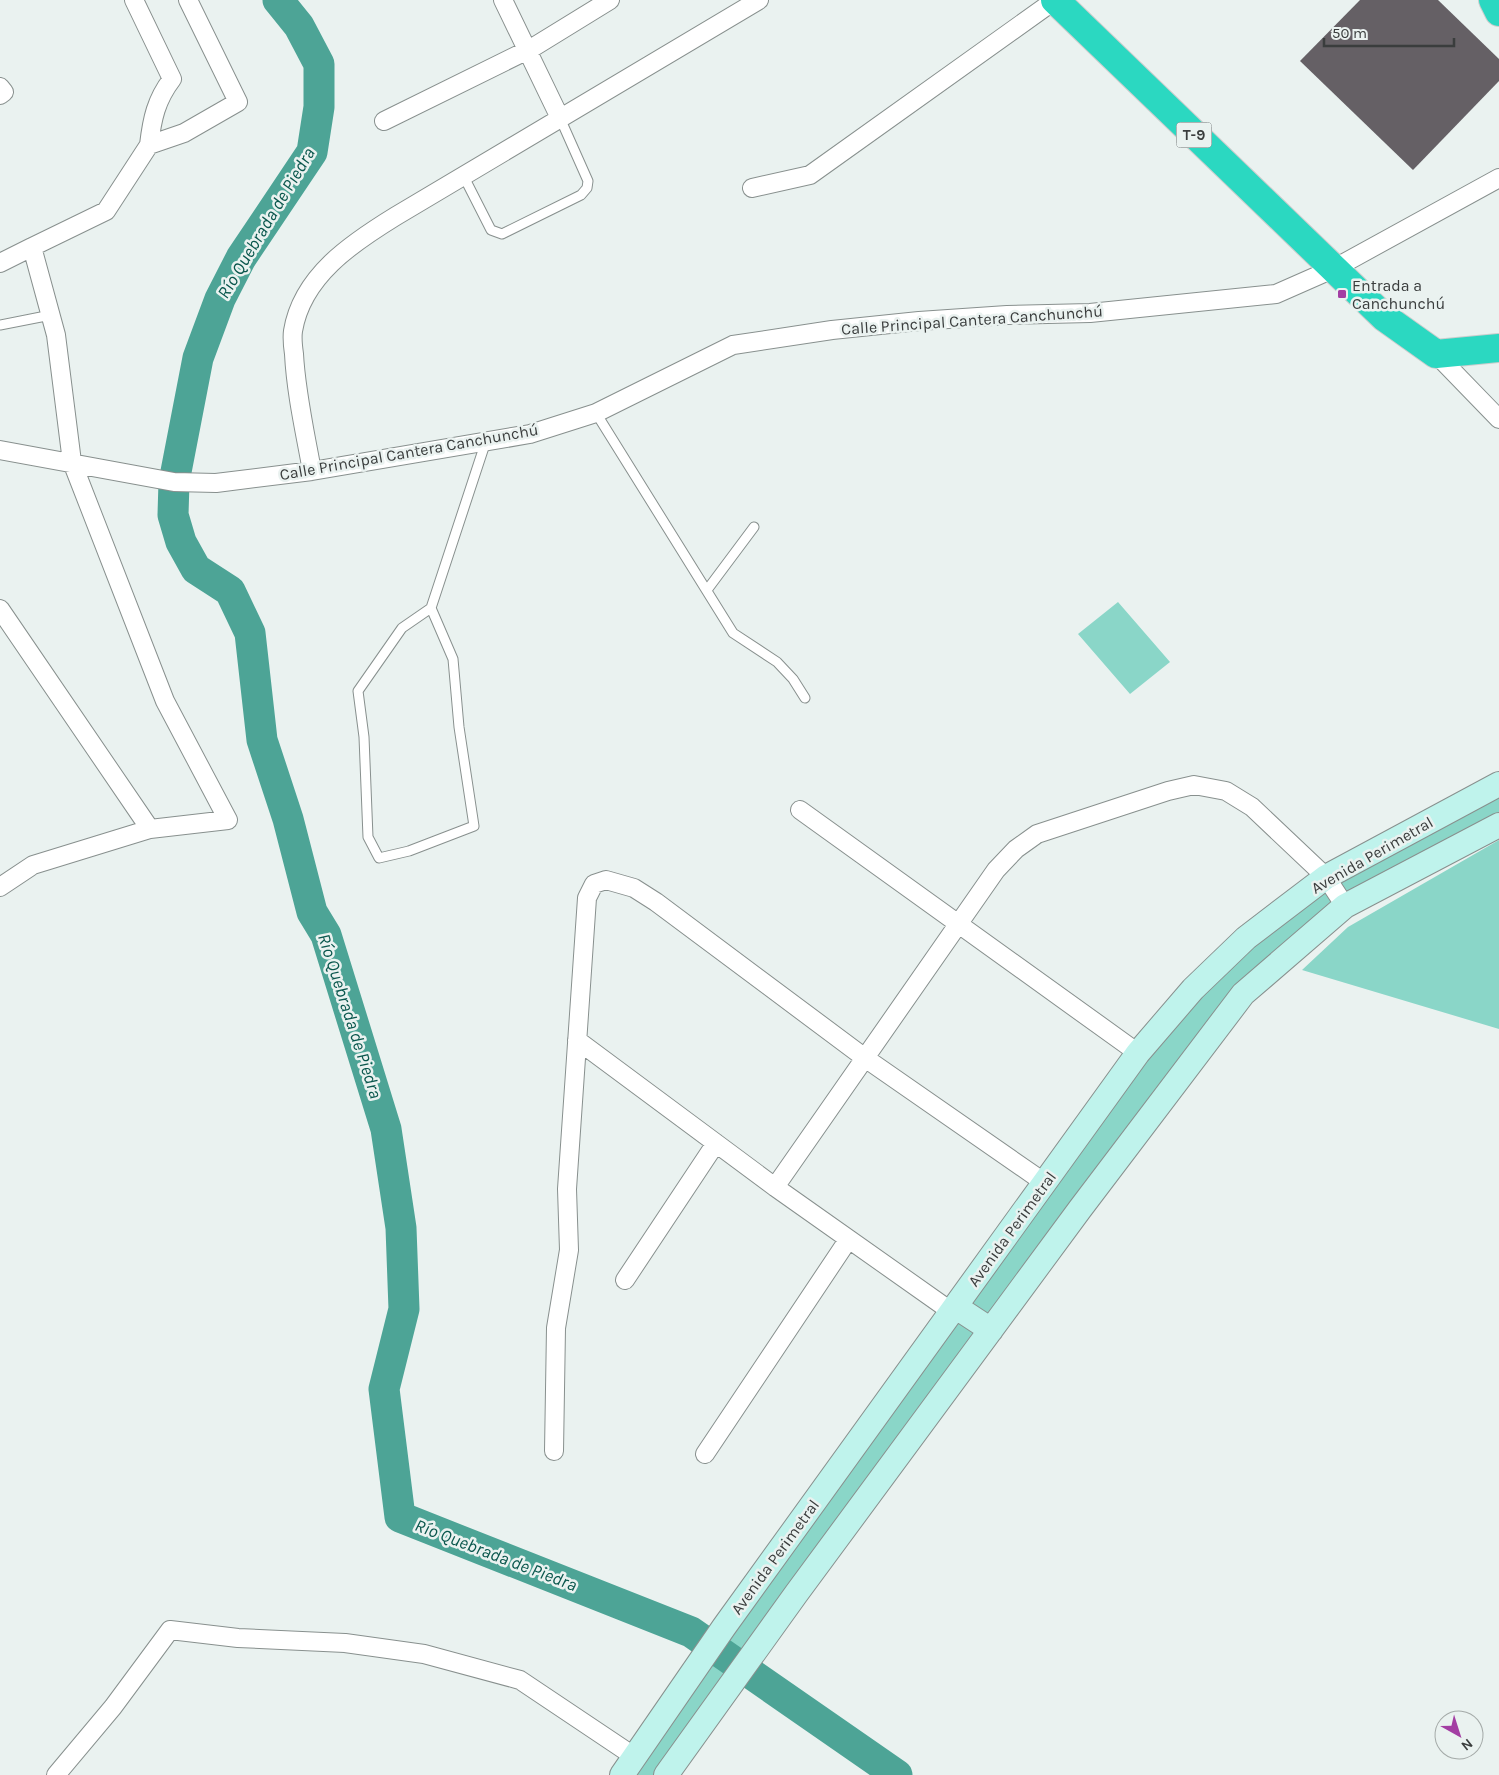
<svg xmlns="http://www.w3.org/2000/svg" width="1499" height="1775" viewBox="0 0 1499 1775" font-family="Karla,sans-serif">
	<rect width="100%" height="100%" fill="#eaf2f0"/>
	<path fill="#8ad6c8" d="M 1118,602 L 1170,662 L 1130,694 L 1078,634 Z
		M 1499,784 L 1499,825 L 1345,906 L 1243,994 L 666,1775 L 625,1775 L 1036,1196 L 1246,938 Z
		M 1499,840 L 1499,1029 L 1302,970 L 1348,927 Z"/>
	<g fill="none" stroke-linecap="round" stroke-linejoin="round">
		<path stroke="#4da496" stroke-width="31" d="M 278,0 L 299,26 L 319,64 L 319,107 L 312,152 L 241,258 L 220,299 L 198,358 L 174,482 L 173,515 L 181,542 L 196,569 L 230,591 L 250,633 L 262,740 L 288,819 L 312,912 L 326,935 L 386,1129 L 401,1228 L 404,1309 L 384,1389 L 400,1517 L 691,1632 L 897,1775"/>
	</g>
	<path fill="#656065" d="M 1360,0 L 1438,0 L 1499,59 L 1499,81 L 1413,170 L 1300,61 Z"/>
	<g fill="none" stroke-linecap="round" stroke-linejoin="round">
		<g stroke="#88908e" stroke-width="11">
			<path id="lane" d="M 463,175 L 491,230 L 502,234 L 581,195 L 587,188 L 588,181 L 560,118
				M 0,325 L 51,315
				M 596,413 L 733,633 L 777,662 L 793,679 L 805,698
				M 707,590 L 754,527
				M 431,608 L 453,659 L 459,727 L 474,826 L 409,851 L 379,858 L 368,837 L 364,737 L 358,691 L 402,628 Z
				M 431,608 L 486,441"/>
		</g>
		<g stroke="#88908e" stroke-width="20">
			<path id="street" d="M 134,0 L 172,79 C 156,100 152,119 149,145
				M 503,0 L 560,118
				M 0,87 L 4,92 L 0,95
				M 384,121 L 532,48 L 610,0
				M 752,188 L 810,175 L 1055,0
				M 0,263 L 32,247
				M 1436,354 L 1499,419
				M 0,450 L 174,482 L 216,483 L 312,471 L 530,434 L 596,413 L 733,345 L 832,330 L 919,321 L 1007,315 L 1090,313 L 1276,294 L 1335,268 L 1499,178
				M 312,471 C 305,432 296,393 294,354 C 293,347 292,338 293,331 C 302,276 352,243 396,216 L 759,0
				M 0,609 L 150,829
				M 800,810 L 1138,1053
				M 0,887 L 33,865 L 150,829 L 228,820 L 165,701 L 72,462 L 56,335 L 32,247 L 106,211 L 149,145 L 184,133 L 238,102 L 188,0
				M 577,1040 L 775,1187 L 952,1312
				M 775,1187 L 996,870 L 1016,849 L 1037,834 L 1168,791 L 1194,785 L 1226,791 L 1252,807 L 1326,877 L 1345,906
				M 625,1280 L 716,1143
				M 554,1451 L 556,1328 L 569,1250 L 567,1189 L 587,898 L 594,884 L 606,880 L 634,888 L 656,902 L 865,1058 L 1045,1183
				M 705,1454 L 848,1240
				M 56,1775 L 113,1707 L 170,1630 L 238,1638 L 345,1643 L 424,1654 L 520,1680 L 635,1757"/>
		</g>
		<g stroke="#88908e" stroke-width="26">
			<path id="secondary" d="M 956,1307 L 991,1330
				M 622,1775 L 724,1627 L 1138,1053 L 1193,989 L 1246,938 L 1326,877 L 1499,784
				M 666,1775 L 796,1594 L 1080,1209 L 1243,994 L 1345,906 L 1499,825"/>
		</g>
		<g stroke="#cccdcd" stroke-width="30">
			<path id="highway" d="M 1055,0 L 1384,317 L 1436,354 L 1499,348
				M 1493,0 L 1499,12"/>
		</g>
		<use href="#lane" stroke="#fff" stroke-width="9"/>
		<use href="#street" stroke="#fff" stroke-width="18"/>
		<use href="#secondary" stroke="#bff3ec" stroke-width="24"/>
		<use href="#highway" stroke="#2bd8c1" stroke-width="28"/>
	</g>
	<rect fill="#a33ea3" stroke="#eaf2f0" stroke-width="2" x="1337" y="289" width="10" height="10" rx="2.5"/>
	<g text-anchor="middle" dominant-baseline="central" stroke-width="5" stroke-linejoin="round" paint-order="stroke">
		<rect fill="#eaf2f0" stroke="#6f7373" stroke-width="1" x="1176.5" y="122.5" width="35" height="25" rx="4"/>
		<g font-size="15" font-weight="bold" fill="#3a3d3d">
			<text x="1194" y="135">T-9</text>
		</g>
		<g font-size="16" fill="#3a3d3d" stroke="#eaf2f0" text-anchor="start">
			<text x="1352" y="285">Entrada a<tspan x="1352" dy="18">Canchunchú</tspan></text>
		</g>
		<g font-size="16" fill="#3a3d3d" stroke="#eaf2f0">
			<text transform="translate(972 320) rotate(-4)">Calle Principal Cantera Canchunchú</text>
			<text transform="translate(409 452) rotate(-10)">Calle Principal Cantera Canchunchú</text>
			<text transform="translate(1372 855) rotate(-30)">Avenida Perimetral</text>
			<text transform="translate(1012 1229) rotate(-54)">Avenida Perimetral</text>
			<text transform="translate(775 1557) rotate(-54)">Avenida Perimetral</text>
		</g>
		<g font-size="18" font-style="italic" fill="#0a574d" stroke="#eaf2f0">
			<text transform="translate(266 223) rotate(-59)">Río Quebrada de Piedra</text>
			<text transform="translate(350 1016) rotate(72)">Río Quebrada de Piedra</text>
			<text transform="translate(496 1555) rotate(21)">Río Quebrada de Piedra</text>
		</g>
	</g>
	<g transform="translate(1459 1735) rotate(141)"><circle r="24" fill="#eaf2f0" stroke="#a4aaa8"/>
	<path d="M0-4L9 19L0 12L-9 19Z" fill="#a33ea3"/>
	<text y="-8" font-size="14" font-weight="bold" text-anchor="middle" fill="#3a3d3d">N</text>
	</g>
	<path d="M1324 38v8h130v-8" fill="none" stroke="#3a3d3d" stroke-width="2.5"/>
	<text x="1332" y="38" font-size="15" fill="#3a3d3d" stroke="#eaf2f0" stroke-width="4" paint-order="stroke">50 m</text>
</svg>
